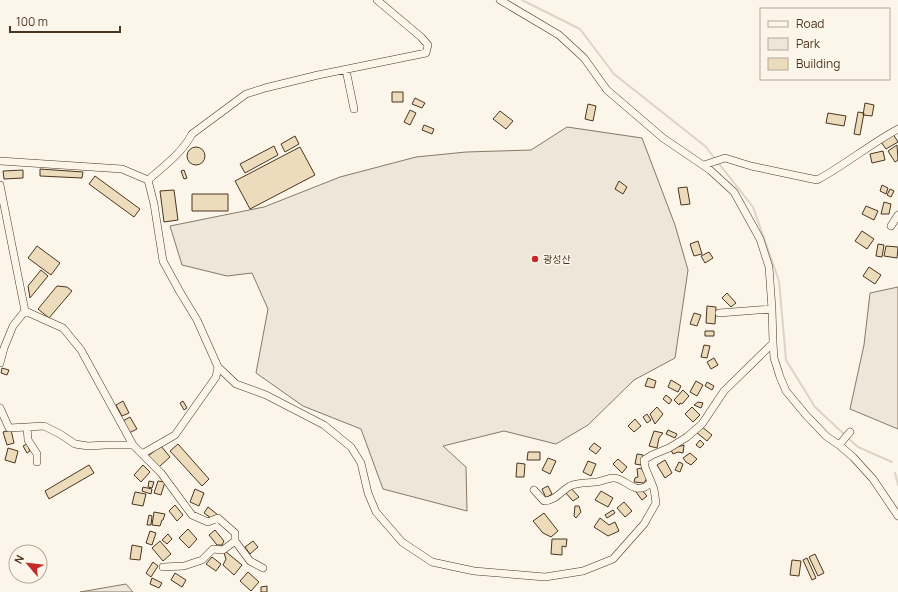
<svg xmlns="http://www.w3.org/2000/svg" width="898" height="592" viewBox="0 0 898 592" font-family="Manrope,'Noto Sans KR',sans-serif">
	<rect width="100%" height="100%" fill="#fbf6e9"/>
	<path fill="#ede6d9" stroke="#887966" d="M 567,127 L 642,138 L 675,225 L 688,270 L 675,358 L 634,380 L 588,425 L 556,444 L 504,431 L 443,446 L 466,467 L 467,511 L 383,489 L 361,429 L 303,406 L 256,373 L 268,309 L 252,273 L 227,276 L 182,265 L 170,226 L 264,207 L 340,177 L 416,157 L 466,152 L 531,150 Z
		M 898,287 L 898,429 L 850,409 L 864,345 L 870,293 Z
		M 126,584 L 133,592 L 80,592 Z"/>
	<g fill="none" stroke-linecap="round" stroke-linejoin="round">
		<path stroke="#dcd4c6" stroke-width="2" d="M 522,0 L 580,29 L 614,74 L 705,146 L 753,207 L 779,281 L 786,360 L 815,407 L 845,435
			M 848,438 L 858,447 L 892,462
			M 895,473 L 898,485"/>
	</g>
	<path fill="#ecdcbc" stroke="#4a3520" d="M 392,92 L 403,92 L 403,102 L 392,102 Z
		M 415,98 L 425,103 L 422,108 L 412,104 Z
		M 865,103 L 874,105 L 872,116 L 863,115 Z
		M 588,104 L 596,106 L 593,121 L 585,119 Z
		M 410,110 L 416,113 L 410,125 L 404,122 Z
		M 500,111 L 513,121 L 506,129 L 493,119 Z
		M 858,112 L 864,113 L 860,135 L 854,134 Z
		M 828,113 L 846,116 L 844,126 L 826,123 Z
		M 424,125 L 434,129 L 432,134 L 422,130 Z
		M 893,134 L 898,142 L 886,149 L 881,142 Z
		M 295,136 L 299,144 L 285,152 L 281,144 Z
		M 897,145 L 898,160 L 895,162 L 888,151 Z
		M 274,146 L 278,155 L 245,173 L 240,164 Z
		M187 156a9 9 0 1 1 18 0a9 9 0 1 1-18 0Z
		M 300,147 L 315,175 L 250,209 L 235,181 Z
		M 883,151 L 885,160 L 872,163 L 870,154 Z
		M 40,169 L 83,172 L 82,178 L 40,176 Z
		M 23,170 L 23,178 L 4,179 L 3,171 Z
		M 184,170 L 187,178 L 184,179 L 181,171 Z
		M 95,176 L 140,209 L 134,217 L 89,184 Z
		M 619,181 L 627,187 L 623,194 L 615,189 Z
		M 882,185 L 888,188 L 886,194 L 880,191 Z
		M 687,187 L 690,204 L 681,205 L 678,188 Z
		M 890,189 L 894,191 L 891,197 L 887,195 Z
		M 174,190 L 178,220 L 164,222 L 160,191 Z
		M 192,194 L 228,194 L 228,211 L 192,211 Z
		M 884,202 L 891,204 L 889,214 L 881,214 Z
		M 866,206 L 878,211 L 874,220 L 862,214 Z
		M 862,231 L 874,239 L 867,249 L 855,241 Z
		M 698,241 L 702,254 L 694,256 L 690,244 Z
		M 878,244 L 884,245 L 882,257 L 876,256 Z
		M 37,246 L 60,263 L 51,275 L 28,258 Z
		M 886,246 L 898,247 L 897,258 L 884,256 Z
		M 709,252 L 713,258 L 705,263 L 701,256 Z
		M 869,267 L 881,275 L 875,284 L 863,276 Z
		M 41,270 L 48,276 L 30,298 L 28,286 Z
		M 57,286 L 67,287 L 72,291 L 49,318 L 38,309 Z
		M 727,293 L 736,303 L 731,307 L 722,298 Z
		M 707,306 L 716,307 L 715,324 L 706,323 Z
		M 694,313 L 701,315 L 697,326 L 690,324 Z
		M 705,331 L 714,331 L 714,336 L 705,336 Z
		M 704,345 L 710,346 L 707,358 L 701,357 Z
		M 714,358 L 718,365 L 711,369 L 707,362 Z
		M 2,368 L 9,370 L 7,375 L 1,373 Z
		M 648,378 L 656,381 L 654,388 L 645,386 Z
		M 671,380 L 681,386 L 678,392 L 668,387 Z
		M 696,381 L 703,385 L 697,396 L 690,392 Z
		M 707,382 L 714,386 L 712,390 L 705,386 Z
		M 683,390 L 689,396 L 682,404 L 680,403 L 679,405 L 674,400 Z
		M 666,395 L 672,400 L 669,404 L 663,399 Z
		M 123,401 L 129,413 L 122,416 L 116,405 Z
		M 183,401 L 187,408 L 184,410 L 180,403 Z
		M 698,402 L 703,403 L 701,408 L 694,405 Z
		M 657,407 L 663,414 L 655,424 L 650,414 Z
		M 692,407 L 700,415 L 693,422 L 685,414 Z
		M 647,414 L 651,420 L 647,423 L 643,417 Z
		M 130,417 L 137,429 L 129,433 L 123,421 Z
		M 635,419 L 641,426 L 634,432 L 628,426 Z
		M 701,426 L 712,435 L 707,441 L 696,432 Z
		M 11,430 L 14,443 L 7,445 L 3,432 Z
		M 668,430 L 677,434 L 675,438 L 666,434 Z
		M 654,431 L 663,433 L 659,438 L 657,448 L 649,446 Z
		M 700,440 L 704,444 L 700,448 L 696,445 Z
		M 594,443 L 601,448 L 596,454 L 589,449 Z
		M 27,444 L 30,451 L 27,453 L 23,446 Z
		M 178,444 L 209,479 L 202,486 L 170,451 Z
		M 684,445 L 683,453 L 678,452 L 673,454 L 671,450 L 677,447 Z
		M 161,446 L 170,457 L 159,467 L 148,456 Z
		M 8,448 L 18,451 L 15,463 L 5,460 Z
		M 528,452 L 540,452 L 540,460 L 527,460 Z
		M 690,453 L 697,459 L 691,465 L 686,462 L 683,458 Z
		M 637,454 L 643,455 L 641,465 L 635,464 Z
		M 548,458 L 556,461 L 550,474 L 542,470 Z
		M 618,459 L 627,467 L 622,473 L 613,464 Z
		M 665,460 L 672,473 L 665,478 L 657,465 Z
		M 588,461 L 596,464 L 591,476 L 583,472 Z
		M 679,462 L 683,464 L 680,472 L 675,470 Z
		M 517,463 L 525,464 L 524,477 L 516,477 Z
		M 89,465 L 94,473 L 49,499 L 45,491 Z
		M 143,465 L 150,472 L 141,482 L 134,475 Z
		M 641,468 L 647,478 L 644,483 L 634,482 L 635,478 L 638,477 L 637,469 Z
		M 149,481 L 154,482 L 152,488 L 148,487 Z
		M 158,481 L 165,482 L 161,495 L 154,493 Z
		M 548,486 L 552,494 L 546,498 L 542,489 Z
		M 143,487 L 152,489 L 151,494 L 142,491 Z
		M 570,487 L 579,497 L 573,501 L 565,492 Z
		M 640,488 L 647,496 L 642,500 L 636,492 Z
		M 195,489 L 204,493 L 199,506 L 190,502 Z
		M 601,491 L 613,498 L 608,507 L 595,500 Z
		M 135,492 L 146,494 L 143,506 L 132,504 Z
		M 624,502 L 632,511 L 625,517 L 617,508 Z
		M 175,505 L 183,515 L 177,521 L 169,511 Z
		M 575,506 L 579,506 L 581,512 L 576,518 L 574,516 Z
		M 208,507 L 218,515 L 211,518 L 204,513 Z
		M 613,510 L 615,513 L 607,518 L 605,515 Z
		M 154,512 L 165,514 L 163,520 L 162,520 L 160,526 L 152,525 Z
		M 544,513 L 558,531 L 551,537 L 543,533 L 533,521 Z
		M 149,515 L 152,516 L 151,525 L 147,525 Z
		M 600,518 L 609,525 L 615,522 L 619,531 L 608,536 L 594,527 Z
		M 188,529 L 197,539 L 189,548 L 179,538 Z
		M 215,530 L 224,541 L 222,545 L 217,545 L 209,535 Z
		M 150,531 L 156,533 L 152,545 L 146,543 Z
		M 168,534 L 172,539 L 167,544 L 162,540 Z
		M 552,539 L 567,539 L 566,547 L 562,546 L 562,555 L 551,554 Z
		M 160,541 L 171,554 L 163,561 L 152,548 Z
		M 253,541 L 258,547 L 250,554 L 245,547 Z
		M 132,545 L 142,547 L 140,560 L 130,559 Z
		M 225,551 L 242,565 L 234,575 L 223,565 L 226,559 L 224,553 Z
		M 815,554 L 824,573 L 818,576 L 809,557 Z
		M 212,557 L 221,564 L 216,571 L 206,564 Z
		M 807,558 L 816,578 L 812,580 L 803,560 Z
		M 792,560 L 801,561 L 799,576 L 790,575 Z
		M 153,562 L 158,566 L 151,577 L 146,573 Z
		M 248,572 L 259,582 L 251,591 L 240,581 Z
		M 175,573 L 186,580 L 182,587 L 171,580 Z
		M 152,578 L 162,583 L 159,588 L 150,584 Z
		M 267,586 L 267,592 L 261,592 L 261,587 Z"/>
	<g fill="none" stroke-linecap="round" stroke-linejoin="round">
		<g stroke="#4a3520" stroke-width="8">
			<path id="minor" d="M 500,0 L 559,35 L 584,58 L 607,90 L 663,138 L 710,170 L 734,192 L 760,239 L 769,267 L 772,309 L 773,343 L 774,358 L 780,377 L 786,391 L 806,415 L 826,436 L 839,445 L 853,457 L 873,479 L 898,516
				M 346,70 L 354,109
				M 0,161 L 122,169 L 148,180
				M 704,165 L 725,158 L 751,166 L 817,180 C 845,165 870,144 898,129
				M 148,180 L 154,204 L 163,261 L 180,292 L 197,320 L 218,367 L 236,384 L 266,395 L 324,425 L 351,447 L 361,463 L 368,493 L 376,512 L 402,542 L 432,562 L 474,571 L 545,577 L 583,571 L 613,559 L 644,524 L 656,503 L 654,489 L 645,467 L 644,460 L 652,455 L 669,448 L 687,437 L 702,424 L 724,391 L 773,343
				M 148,180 C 164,166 182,153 192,134 L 246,94 L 265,88 L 318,75 L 426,53 L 428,45 L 421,37 L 377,0
				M 0,185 L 25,311
				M 891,226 L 898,215
				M 25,311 L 63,328 L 81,350 L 133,445 L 161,473 L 192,515 L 208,522 L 218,518 L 235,533 L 235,541 L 250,561 L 263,568
				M 719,313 L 772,309
				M 0,363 L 4,348 L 13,326 L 25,311
				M 0,408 L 9,428 L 27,427 L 28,440 L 37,454 L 37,462
				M 27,427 L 44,426 L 60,434 L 75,444 L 88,446 L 106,445 L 133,445
				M 839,445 L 850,432
				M 142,454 L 175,435 L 216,377 L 218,367
				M 534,490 L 544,501 C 555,501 561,491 570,486 C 580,481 591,484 601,481 C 605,480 609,478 613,478 C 624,477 632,493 645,487 C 647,486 650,483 651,481
				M 163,567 L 184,566 L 202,560 L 213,549 L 223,550 L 235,541"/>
		</g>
		<use href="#minor" stroke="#fbf6e9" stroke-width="7"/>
	</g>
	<circle fill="#c62828" stroke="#fbf6e9" stroke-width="1.5" cx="535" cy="259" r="4"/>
	<g text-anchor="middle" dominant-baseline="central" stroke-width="3" stroke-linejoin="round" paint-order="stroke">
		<g font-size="10" fill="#4a3520" stroke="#fbf6e9" text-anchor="start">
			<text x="543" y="259">광성산</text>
		</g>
	</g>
	<rect x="760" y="8" width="130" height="72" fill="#fbf6e9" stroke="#b4a999"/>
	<rect x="768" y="21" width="20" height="6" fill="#fbf6e9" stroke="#b4a999"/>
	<text x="796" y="28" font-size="12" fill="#4a3520">Road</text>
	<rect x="768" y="38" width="20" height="12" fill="#ede6d9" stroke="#b4a999"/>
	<text x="796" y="48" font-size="12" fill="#4a3520">Park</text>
	<rect x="768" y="58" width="20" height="12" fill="#ecdcbc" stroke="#b4a999"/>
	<text x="796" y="68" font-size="12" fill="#4a3520">Building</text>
	<g transform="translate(28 564) rotate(298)"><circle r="19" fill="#fbf6e9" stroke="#b4a999"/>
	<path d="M0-3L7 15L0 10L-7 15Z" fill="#c62828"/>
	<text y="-6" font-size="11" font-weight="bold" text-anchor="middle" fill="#4a3520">N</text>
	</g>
	<path d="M10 26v6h110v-6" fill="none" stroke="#4a3520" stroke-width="2"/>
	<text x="16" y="26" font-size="12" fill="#4a3520" stroke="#fbf6e9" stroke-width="3" paint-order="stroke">100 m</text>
</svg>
